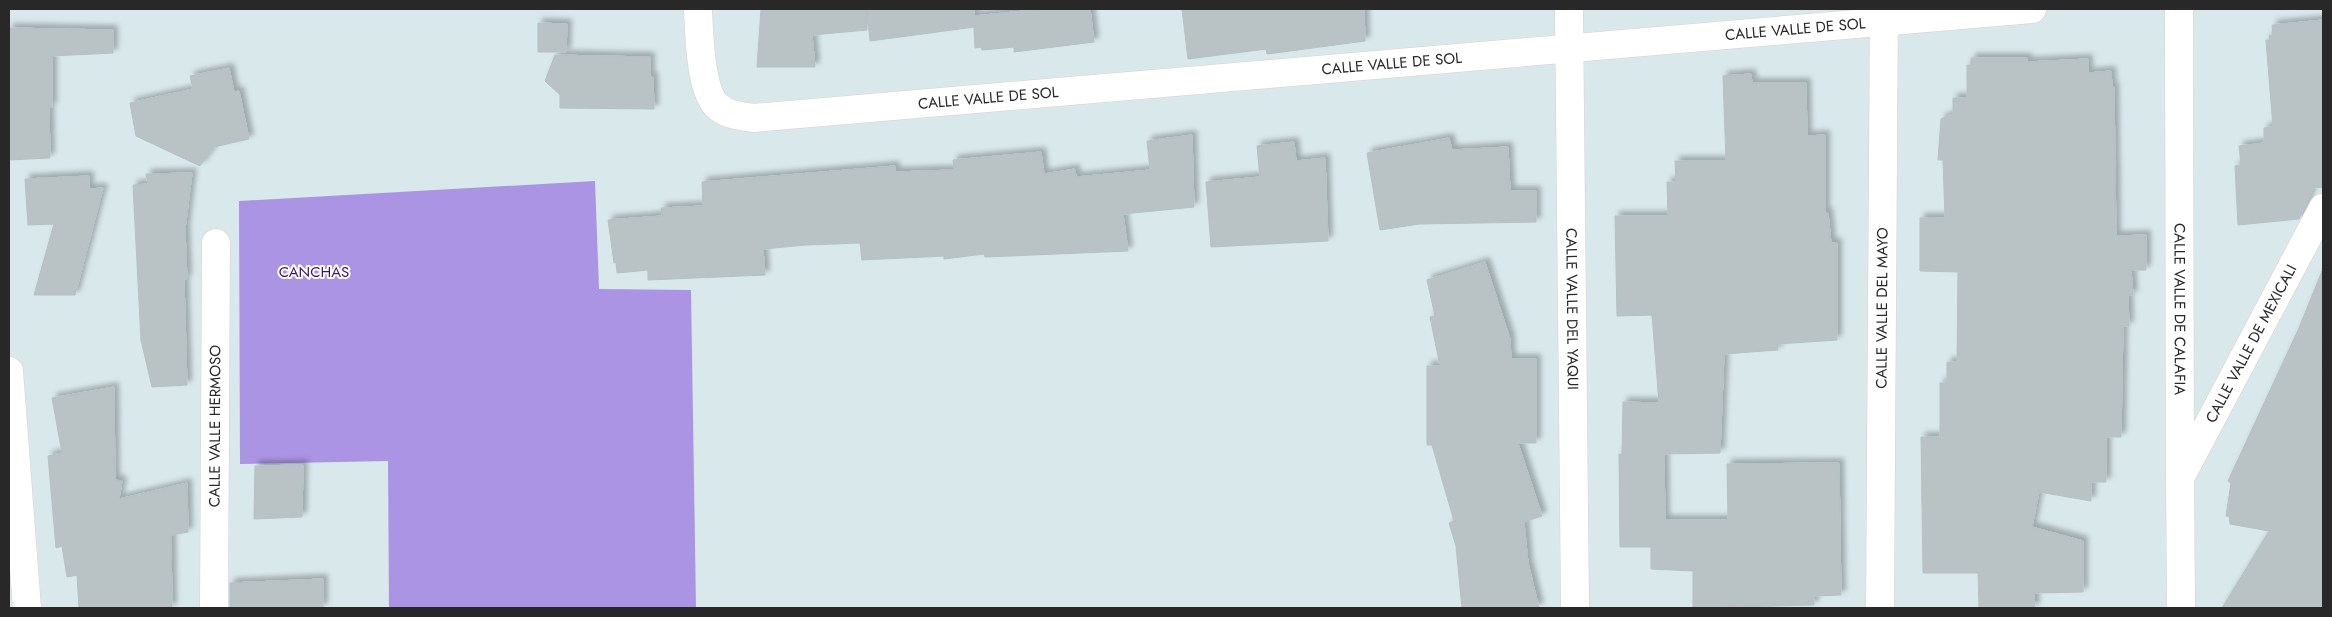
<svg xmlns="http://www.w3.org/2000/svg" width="2332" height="617" viewBox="0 0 2332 617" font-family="Jost,sans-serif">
	<defs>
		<filter id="shadow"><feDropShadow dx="4.5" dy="-4.5" stdDeviation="2.5" flood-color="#0004"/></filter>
	</defs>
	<rect width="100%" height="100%" fill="#d9e8eb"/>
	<path fill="#aa94e3" d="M 595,181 L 599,289 L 691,290 L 696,608 L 389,608 L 388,461 L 240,464 L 239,201 Z"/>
	<path fill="#b9c3c6" stroke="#b3c1c6" filter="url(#shadow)" d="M 761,9 L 866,9 L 867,30 L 812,35 L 815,67 L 757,67 Z
		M 867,9 L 974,9 L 974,16 L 1044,9 L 1090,9 L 1094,42 L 1014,52 L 1014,47 L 982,50 L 981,47 L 975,48 L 974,27 L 870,41 Z
		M 1182,9 L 1364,9 L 1365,41 L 1267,54 L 1266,49 L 1188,59 Z
		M 2323,20 L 2323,187 L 2313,188 L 2299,219 L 2238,225 L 2235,166 L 2241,165 L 2239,146 L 2264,143 L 2264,128 L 2273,127 L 2266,40 L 2270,40 L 2269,35 L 2273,36 L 2272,25 Z
		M 538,23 L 567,24 L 566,52 L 538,52 Z
		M 9,28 L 113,30 L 113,53 L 52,56 L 52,107 L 49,107 L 50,158 L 9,160 Z
		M 555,55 L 650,57 L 650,77 L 653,77 L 654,109 L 560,108 L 560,95 L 545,81 Z
		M 1971,58 L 2027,58 L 2027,62 L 2088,59 L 2088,73 L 2111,71 L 2112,87 L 2114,87 L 2116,236 L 2146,235 L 2146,270 L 2131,270 L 2133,295 L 2128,295 L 2129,326 L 2123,326 L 2121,437 L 2106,437 L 2106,482 L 2091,482 L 2091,501 L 2039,492 L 2032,527 L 2083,541 L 2083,592 L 2034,593 L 2035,608 L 1979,608 L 1978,573 L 1923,573 L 1921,437 L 1940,437 L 1940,383 L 1947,383 L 1947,362 L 1957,362 L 1958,272 L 1920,271 L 1920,218 L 1945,218 L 1943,160 L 1938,160 L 1941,119 L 1953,114 L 1953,98 L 1967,98 L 1967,65 L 1971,65 Z
		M 229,68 L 234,92 L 239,91 L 249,139 L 214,147 L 200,166 L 136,136 L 130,103 L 193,89 L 190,76 Z
		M 1751,74 L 1752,83 L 1806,83 L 1807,136 L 1825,135 L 1825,213 L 1828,213 L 1831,243 L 1837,243 L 1837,340 L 1778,344 L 1778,350 L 1724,354 L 1720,453 L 1664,454 L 1665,520 L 1728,520 L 1727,464 L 1839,463 L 1841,595 L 1814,596 L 1814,605 L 1693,608 L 1693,571 L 1651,569 L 1651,547 L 1620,547 L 1619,454 L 1622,454 L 1623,402 L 1659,403 L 1652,315 L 1617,316 L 1615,216 L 1668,216 L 1667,182 L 1676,182 L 1675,161 L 1726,161 L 1723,76 Z
		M 1192,135 L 1194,207 L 1123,214 L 1128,251 L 985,257 L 984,254 L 944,259 L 944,256 L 862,260 L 860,243 L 806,245 L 763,249 L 765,275 L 648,280 L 648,270 L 617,273 L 616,262 L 614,263 L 608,220 L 662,216 L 661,208 L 703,206 L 702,182 L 895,166 L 895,172 L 954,170 L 953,160 L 1041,152 L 1044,174 L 1075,169 L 1076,177 L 1150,170 L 1147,141 Z
		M 1449,138 L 1452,150 L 1508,147 L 1510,191 L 1536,191 L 1536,222 L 1419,224 L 1380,230 L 1367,153 Z
		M 1294,142 L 1296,161 L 1325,158 L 1328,241 L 1211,247 L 1206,182 L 1260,177 L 1257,146 Z
		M 192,173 L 185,229 L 187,279 L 184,279 L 187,385 L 152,387 L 141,340 L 133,185 L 148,184 L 146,174 Z
		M 89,176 L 89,189 L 103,188 L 75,295 L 34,295 L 54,224 L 28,225 L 25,179 Z
		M 1485,262 L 1510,339 L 1511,359 L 1536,359 L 1536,443 L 1518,443 L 1542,516 L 1524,522 L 1528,563 L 1539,608 L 1462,608 L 1456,546 L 1449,523 L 1454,521 L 1432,445 L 1427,445 L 1427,366 L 1440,366 L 1430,317 L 1435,316 L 1427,280 Z
		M 2322,271 L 2323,608 L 2222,608 L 2269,531 L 2230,524 L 2229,516 L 2226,516 L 2231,483 L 2228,481 L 2299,328 Z
		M 114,387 L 115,480 L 122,481 L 119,499 L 187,483 L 188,532 L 171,535 L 172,608 L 79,608 L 77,575 L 67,577 L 62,546 L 56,548 L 48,456 L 62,453 L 52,398 Z
		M 303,465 L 302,517 L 254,519 L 255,466 Z
		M 323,579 L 323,608 L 230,608 L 230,583 Z"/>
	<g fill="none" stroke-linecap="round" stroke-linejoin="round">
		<g stroke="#dbd0c8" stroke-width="29">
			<g id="minor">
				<path id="s1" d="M 698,9 C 699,32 700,88 716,105 C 726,115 740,116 753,118 L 2032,9"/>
				<path id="s2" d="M 1569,9 L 1575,608"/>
				<path id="s3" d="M 2179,9 L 2180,478"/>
				<path id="s4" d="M 214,608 L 216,243"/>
				<path id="s5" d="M 1880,608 L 1884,9"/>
			</g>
		</g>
		<g stroke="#dbd0c8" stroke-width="29">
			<g id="tertiary">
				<path d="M 9,371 L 27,608"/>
				<path id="s6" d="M 2181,608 L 2180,478 L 2323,208"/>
			</g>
		</g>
		<use href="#minor" stroke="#fff" stroke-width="28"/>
		<use href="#tertiary" stroke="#fff" stroke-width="28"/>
	</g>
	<g text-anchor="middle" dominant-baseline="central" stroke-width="4" stroke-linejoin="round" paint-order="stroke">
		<g font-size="15" fill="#282828" stroke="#fff">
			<text stroke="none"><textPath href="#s1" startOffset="1185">CALLE VALLE DE SOL</textPath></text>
			<text stroke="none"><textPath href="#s1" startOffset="780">CALLE VALLE DE SOL</textPath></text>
			<text stroke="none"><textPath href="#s1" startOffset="375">CALLE VALLE DE SOL</textPath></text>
			<text stroke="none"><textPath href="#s2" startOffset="300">CALLE VALLE DEL YAQUI</textPath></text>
			<text stroke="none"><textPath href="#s5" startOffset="300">CALLE VALLE DEL MAYO</textPath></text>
			<text stroke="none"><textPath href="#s3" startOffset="300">CALLE VALLE DE CALAFIA</textPath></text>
			<text stroke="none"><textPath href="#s6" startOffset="282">CALLE VALLE DE MEXICALI</textPath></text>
			<text stroke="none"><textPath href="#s4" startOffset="182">CALLE VALLE HERMOSO</textPath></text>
		</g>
		<g font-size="15" fill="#381866" stroke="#fff">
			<text x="314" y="272">CANCHAS</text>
		</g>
	</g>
	<rect width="2332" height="617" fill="none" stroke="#282828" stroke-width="20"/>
</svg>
